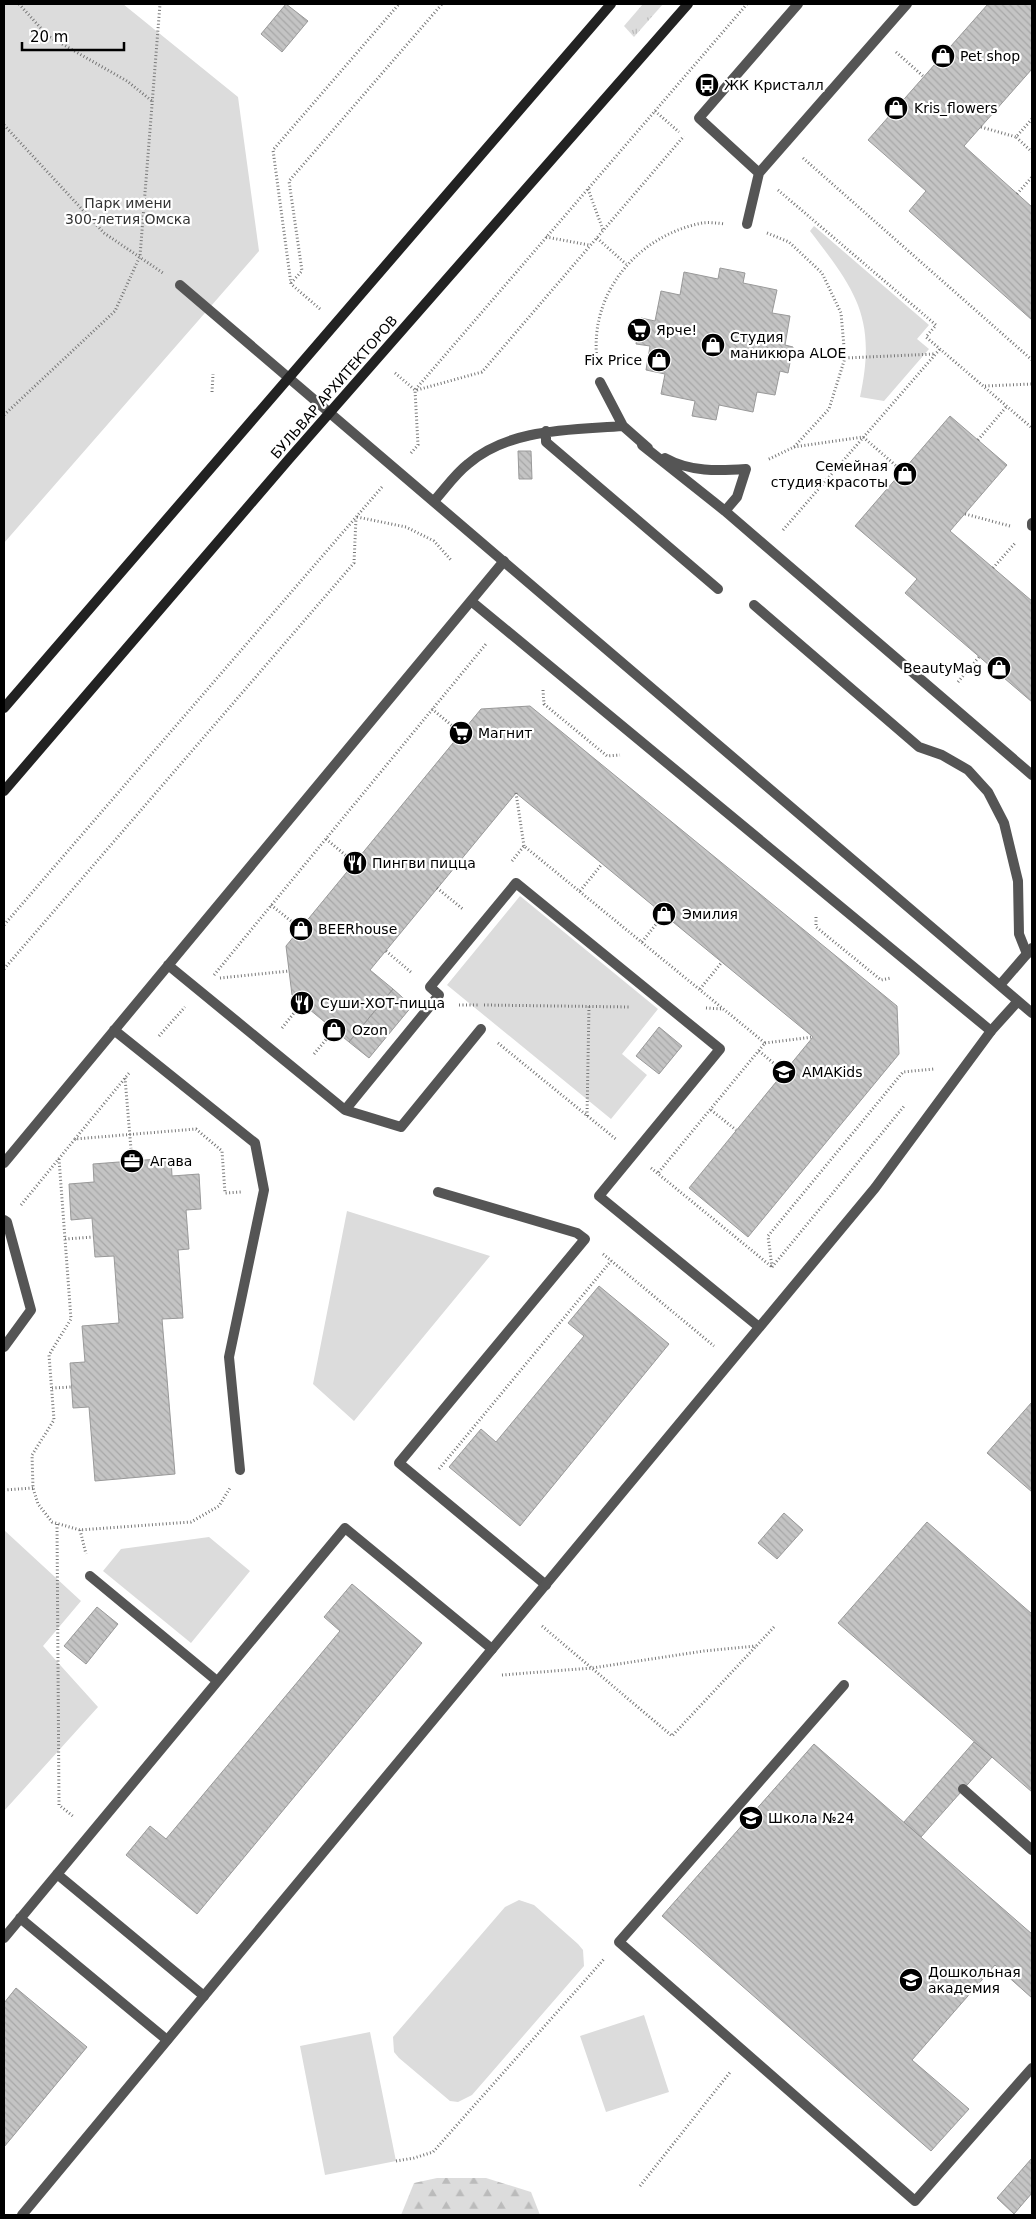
<svg xmlns="http://www.w3.org/2000/svg" width="1036" height="2219" viewBox="0 0 1036 2219" font-family="'DejaVu Sans',sans-serif">
	<defs>
		<pattern id="grass-tufts" width="24" height="20" patternUnits="userSpaceOnUse" patternTransform="scale(1.25)"><rect width="24" height="20" fill="#dcdcdc"/><path d="M3 7l-1-3M5 7V3M7 7l1-3M15 17l-1-3M17 17v-4M19 17l1-3" fill="none" stroke="#bbb"/></pattern>
		<pattern id="forest-firs" width="22" height="20" patternUnits="userSpaceOnUse" patternTransform="scale(1.25)"><rect width="22" height="20" fill="#dcdcdc"/><path d="M5 1l3.5 6h-7zM16 11l3.5 6h-7z" fill="#bbb"/></pattern>
		<pattern id="building-back-hatch" width="6" height="6" patternUnits="userSpaceOnUse" patternTransform="scale(1.25)"><rect width="6" height="6" fill="#c4c4c4"/><path d="M-1 5l2 2M0 0l6 6M5-1l2 2" fill="none" stroke="#a7a7a7"/></pattern>
	</defs>
	<rect width="100%" height="100%" fill="#fff"/>
	<path fill="url(#grass-tufts)" d="M 643,4 L 663,4 L 634,37 L 624,26 Z"/>
	<path fill="url(#forest-firs)" d="M 437,2178 L 486,2178 L 531,2192 L 540,2215 L 401,2215 L 414,2183 Z"/>
	<path fill="#dcdcdc" d="M 4,4 L 123,4 L 238,97 L 259,251 L 4,543 Z
		M 814,226 L 929,325 L 917,339 L 929,349 L 884,401 L 860,397 C 877,318 856,291 810,231 Z
		M 520,896 L 658,1009 L 622,1054 L 647,1075 L 611,1119 L 447,985 Z
		M 347,1211 L 490,1256 L 354,1421 L 313,1384 Z
		M 4,1530 L 81,1601 L 43,1646 L 98,1707 L 4,1811 Z
		M 209,1537 L 250,1571 L 191,1643 L 103,1571 L 121,1549 Z
		M 519,1900 L 534,1905 L 578,1944 L 583,1950 L 584,1966 L 472,2095 L 458,2102 L 450,2101 L 399,2058 L 394,2052 L 393,2037 L 505,1907 Z
		M 644,2015 L 669,2092 L 606,2112 L 580,2036 Z
		M 370,2032 L 396,2161 L 325,2175 L 300,2046 Z"/>
	<path fill="url(#building-back-hatch)" stroke="#999" d="M 286,4 L 308,21 L 282,52 L 261,34 Z
		M 988,4 L 1032,4 L 1032,69 L 964,146 L 1032,207 L 1032,320 L 909,211 L 926,191 L 868,140 Z
		M 720,268 L 745,273 L 743,283 L 777,290 L 772,313 L 790,316 L 785,345 L 793,347 L 788,373 L 780,371 L 775,395 L 757,392 L 753,412 L 719,405 L 716,420 L 692,416 L 695,401 L 661,394 L 665,374 L 646,370 L 650,346 L 636,344 L 641,318 L 655,321 L 661,291 L 680,295 L 684,272 L 718,279 Z
		M 950,416 L 1007,465 L 950,531 L 1032,601 L 1032,702 L 905,593 L 917,579 L 855,526 Z
		M 518,451 L 531,451 L 532,479 L 519,479 Z
		M 530,706 L 897,1006 L 899,1054 L 748,1237 L 689,1188 L 813,1037 L 516,793 L 370,970 L 393,989 L 349,1042 L 292,995 L 286,946 L 481,709 Z
		M 393,989 L 412,1006 L 369,1058 L 349,1042 Z
		M 659,1027 L 682,1046 L 659,1074 L 636,1056 Z
		M 171,1158 L 172,1176 L 199,1174 L 201,1209 L 186,1210 L 189,1249 L 178,1250 L 183,1318 L 162,1319 L 175,1474 L 95,1481 L 89,1407 L 73,1408 L 70,1363 L 85,1362 L 82,1326 L 119,1323 L 114,1256 L 95,1257 L 92,1218 L 71,1220 L 69,1184 L 94,1182 L 93,1164 Z
		M 599,1286 L 669,1344 L 520,1526 L 449,1467 L 481,1429 L 496,1442 L 584,1336 L 568,1323 Z
		M 1032,1402 L 1032,1492 L 987,1453 Z
		M 784,1513 L 803,1530 L 777,1559 L 758,1543 Z
		M 927,1522 L 1032,1614 L 1032,1792 L 838,1623 Z
		M 352,1584 L 422,1643 L 197,1914 L 126,1855 L 150,1826 L 166,1839 L 320,1655 L 340,1631 L 324,1617 Z
		M 97,1607 L 118,1624 L 86,1664 L 64,1646 Z
		M 974,1742 L 992,1757 L 921,1837 L 904,1822 Z
		M 814,1744 L 1032,1934 L 1032,1998 L 995,1965 L 912,2060 L 969,2109 L 931,2151 L 662,1916 Z
		M 16,1988 L 87,2047 L 4,2147 L 4,2003 Z
		M 1032,2158 L 1032,2193 L 1014,2214 L 997,2198 Z"/>
	<g fill="none" stroke-linecap="round" stroke-linejoin="round">
		<path stroke="#777" stroke-width="3" stroke-dasharray="1 2.5" stroke-linecap="butt" d="M 19,4 L 48,36 L 127,81 L 152,101
			M 896,52 L 924,77
			M 655,111 L 679,132
			M 1032,119 L 1016,137 L 1032,152
			M 4,125 L 104,233 L 163,273
			M 981,127 L 1016,137
			M 803,158 L 1032,360
			M 588,189 L 603,230
			M 778,190 L 936,325 L 926,337 L 1032,428
			M 1017,194 L 1032,177
			M 767,233 L 789,242 L 822,273 L 841,313 L 845,358 L 829,409 L 794,447 L 767,460
			M 546,237 L 589,245
			M 597,238 L 626,264
			M 291,283 L 302,271 L 289,181 L 442,4
			M 320,309 L 291,284 L 273,150 L 399,4
			M 845,358 L 935,354
			M 597,360 C 589,293 637,236 702,223 C 709,222 717,223 725,224
			M 395,373 L 415,390
			M 985,386 L 1032,384
			M 417,390 L 482,372 L 684,136
			M 212,392 L 213,374
			M 4,415 L 115,311 L 140,256 L 160,4
			M 978,440 L 1007,406
			M 794,447 L 863,437 L 902,471
			M 411,453 L 418,445 L 415,390 L 747,4
			M 965,514 L 1010,526
			M 357,517 L 406,527 L 434,541 L 451,560
			M 783,530 L 940,349
			M 993,568 L 1016,542
			M 958,682 L 979,657
			M 543,690 L 544,704 L 607,756 L 620,755
			M 432,709 L 461,733
			M 516,793 L 524,846
			M 326,839 L 355,863
			M 512,861 L 524,846 L 765,1043 L 658,1173
			M 437,888 L 464,910
			M 580,891 L 602,864
			M 271,905 L 301,929
			M 816,917 L 816,927 L 881,980 L 891,978
			M 4,925 L 382,487
			M 642,942 L 664,914
			M 386,951 L 412,973
			M 4,969 L 354,563 L 356,518
			M 214,975 L 486,644
			M 220,978 L 289,971
			M 700,989 L 722,962
			M 459,1005 L 478,1005
			M 484,1005 L 630,1007
			M 706,1008 L 723,1009
			M 282,1028 L 302,1003
			M 159,1036 L 185,1007
			M 498,1043 L 617,1140
			M 765,1043 L 813,1037
			M 759,1051 L 784,1072
			M 314,1054 L 334,1030
			M 125,1078 L 132,1161
			M 711,1110 L 736,1130
			M 587,1116 L 589,1006
			M 75,1139 L 130,1072
			M 59,1159 L 71,1319 L 49,1355 L 54,1420 L 32,1455 L 33,1488 L 38,1504 L 52,1522 L 80,1530 L 191,1522 L 219,1506 L 230,1488
			M 651,1168 L 772,1267
			M 21,1205 L 75,1139 L 196,1129 L 222,1151 L 225,1193 L 241,1192
			M 65,1239 L 93,1237
			M 603,1254 L 714,1346
			M 772,1267 L 905,1105
			M 772,1267 L 768,1236 L 903,1072 L 934,1069
			M 52,1388 L 71,1387
			M 439,1469 L 611,1261
			M 4,1490 L 33,1488
			M 57,1524 L 59,1805 L 74,1817
			M 80,1530 L 86,1554
			M 542,1626 L 672,1736 L 775,1626
			M 502,1675 L 592,1668 L 704,1651 L 756,1646
			M 396,2161 L 414,2158 L 433,2152 L 605,1958
			M 640,2186 L 731,2071"/>
		<path stroke="#555" stroke-width="10" d="M 798,4 L 699,118 L 759,173 L 907,4
			M 747,224 L 759,173
			M 600,382 L 623,426 L 648,448
			M 546,431 L 546,442 L 718,589
			M 642,445 L 725,511 L 1032,775
			M 665,458 C 690,472 718,471 746,469 L 737,497 L 725,511
			M 434,501 C 445,489 455,474 468,464 C 509,428 572,430 623,426
			M 1032,523 L 1032,526
			M 471,601 L 991,1031
			M 754,605 L 919,747 L 942,755 L 968,770 L 988,792 L 1004,823 L 1018,881 L 1019,934 L 1027,954
			M 168,965 L 345,1110 L 439,995 L 430,987 L 516,883 L 720,1049 L 599,1196 L 759,1327
			M 114,1030 L 255,1143 L 264,1190 L 229,1357 L 240,1470
			M 345,1110 L 401,1127 L 481,1029
			M 4,1163 L 504,561
			M 438,1192 L 577,1233 L 585,1239 L 399,1463 L 546,1585
			M 4,1220 L 7,1222 L 31,1310 L 4,1347
			M 90,1576 L 217,1681
			M 844,1685 L 619,1942 L 915,2201 L 1032,2068
			M 963,1789 L 1032,1850
			M 57,1874 L 204,1996
			M 20,1918 L 167,2040
			M 4,1938 L 345,1528 L 492,1649"/>
		<path stroke="#555" stroke-width="10" d="M 180,285 L 1032,1013
			M 1000,985 L 1032,948
			M 22,2215 L 875,1188 L 991,1031 L 1018,1001"/>
		<path stroke="#222" stroke-width="10" d="M 4,708 L 611,4
			M 4,791 L 289,459 L 688,4"/>
	</g>
	<defs>
		<g id="shop-disc" transform="scale(1.25)"><circle r="9.5" fill="#000" stroke="#fff"/><path d="M-5-2.5h2.3a2.7 3.5 0 0 1 5.4 0H5L5.5 6h-11ZM-1.5-2.5h3a1.5 2.3 0 0 0-3 0Z" fill="#fff"/></g>
		<g id="bus-disc" transform="scale(1.25)"><circle r="9.5" fill="#000" stroke="#fff"/><path d="M-5-6H5V4H4V6H2V4H-2V6H-4V4H-5ZM-3.5-4V0h7V-4ZM-3.5 1.2v1.5H-2V1.2ZM2 1.2v1.5H3.5V1.2Z" fill="#fff"/></g>
		<g id="supermarket-disc" transform="scale(1.25)"><circle r="9.5" fill="#000" stroke="#fff"/><path d="M-6-5.5h2.5l.6 2H6L4.5 2H-2.5L-4.4-4H-6ZM-1.5 3.2a1.3 1.3 0 1 0 .1 0ZM3 3.2a1.3 1.3 0 1 0 .1 0Z" fill="#fff"/></g>
		<g id="restaurant-disc" transform="scale(1.25)"><circle r="9.5" fill="#000" stroke="#fff"/><path d="M-5-6h1v4h1v-4h1v4h1v-4h1v5L-1.5 .5V6h-2V.5L-5-1ZM5-6V6H3V1.5H1.5Q1.5-4 5-6Z" fill="#fff"/></g>
		<g id="school-disc" transform="scale(1.25)"><circle r="9.5" fill="#000" stroke="#fff"/><path d="M0-5L7-2L0 1L-7-2ZM-4 1L0 2.5L4 1V4Q0 6-4 4Z" fill="#fff"/></g>
		<g id="office-disc" transform="scale(1.25)"><circle r="9.5" fill="#000" stroke="#fff"/><path d="M-6-3h4V-5.5h4V-3h4V5H-6ZM-1-4.5V-3h2v-1.5ZM-6 0V1H6V0Z" fill="#fff"/></g>
	</defs>
	<g fill-rule="evenodd">
		<use href="#shop-disc" x="943" y="56"/>
		<use href="#bus-disc" x="707" y="85"/>
		<use href="#shop-disc" x="896" y="108"/>
		<use href="#supermarket-disc" x="639" y="330"/>
		<use href="#shop-disc" x="713" y="345"/>
		<use href="#shop-disc" x="659" y="360"/>
		<use href="#shop-disc" x="905" y="474"/>
		<use href="#shop-disc" x="999" y="668"/>
		<use href="#supermarket-disc" x="461" y="733"/>
		<use href="#restaurant-disc" x="355" y="863"/>
		<use href="#shop-disc" x="664" y="914"/>
		<use href="#shop-disc" x="301" y="929"/>
		<use href="#restaurant-disc" x="302" y="1003"/>
		<use href="#shop-disc" x="334" y="1030"/>
		<use href="#school-disc" x="784" y="1072"/>
		<use href="#office-disc" x="132" y="1161"/>
		<use href="#school-disc" x="751" y="1818"/>
		<use href="#school-disc" x="911" y="1980"/>
	</g>
	<g text-anchor="middle" dominant-baseline="central" stroke-width="4.5" stroke-linejoin="round" paint-order="stroke">
		<g font-size="14" fill="#000" stroke="#fff" text-anchor="start">
			<text x="960" y="56">Pet shop</text>
			<text x="724" y="85">ЖК Кристалл</text>
			<text x="914" y="108">Kris_flowers</text>
			<text x="656" y="330">Ярче!</text>
			<text x="730" y="337">Студия<tspan x="730" dy="16">маникюра ALOE</tspan></text>
			<text x="642" y="360" text-anchor="end">Fix Price</text>
			<text x="888" y="466" text-anchor="end">Семейная<tspan x="888" dy="16">студия красоты</tspan></text>
			<text x="982" y="668" text-anchor="end">BeautyMag</text>
			<text x="478" y="733">Магнит</text>
			<text x="372" y="863">Пингви пицца</text>
			<text x="682" y="914">Эмилия</text>
			<text x="318" y="929">BEERhouse</text>
			<text x="320" y="1003">Суши-ХОТ-пицца</text>
			<text x="352" y="1030">Ozon</text>
			<text x="802" y="1072">AMAKids</text>
			<text x="150" y="1161">Агава</text>
			<text x="768" y="1818">Школа №24</text>
			<text x="928" y="1972">Дошкольная<tspan x="928" dy="16">академия</tspan></text>
		</g>
		<g font-size="14" fill="#333" stroke="#fff">
			<text x="128" y="203">Парк имени<tspan x="128" dy="16">300-летия Омска</tspan></text>
		</g>
		<g font-size="14" fill="#000" stroke="#fff">
			<text transform="translate(334 387) rotate(-49)">БУЛЬВАР АРХИТЕКТОРОВ</text>
		</g>
	</g>
	<rect width="1036" height="2219" fill="none" stroke="#000000" stroke-width="10"/>
	<path d="M22 42v8h102v-8" fill="none" stroke="#000000" stroke-width="2.5"/>
	<text x="30" y="42" font-size="15" fill="#000000" stroke="#ffffff" stroke-width="4" paint-order="stroke">20 m</text>
</svg>
